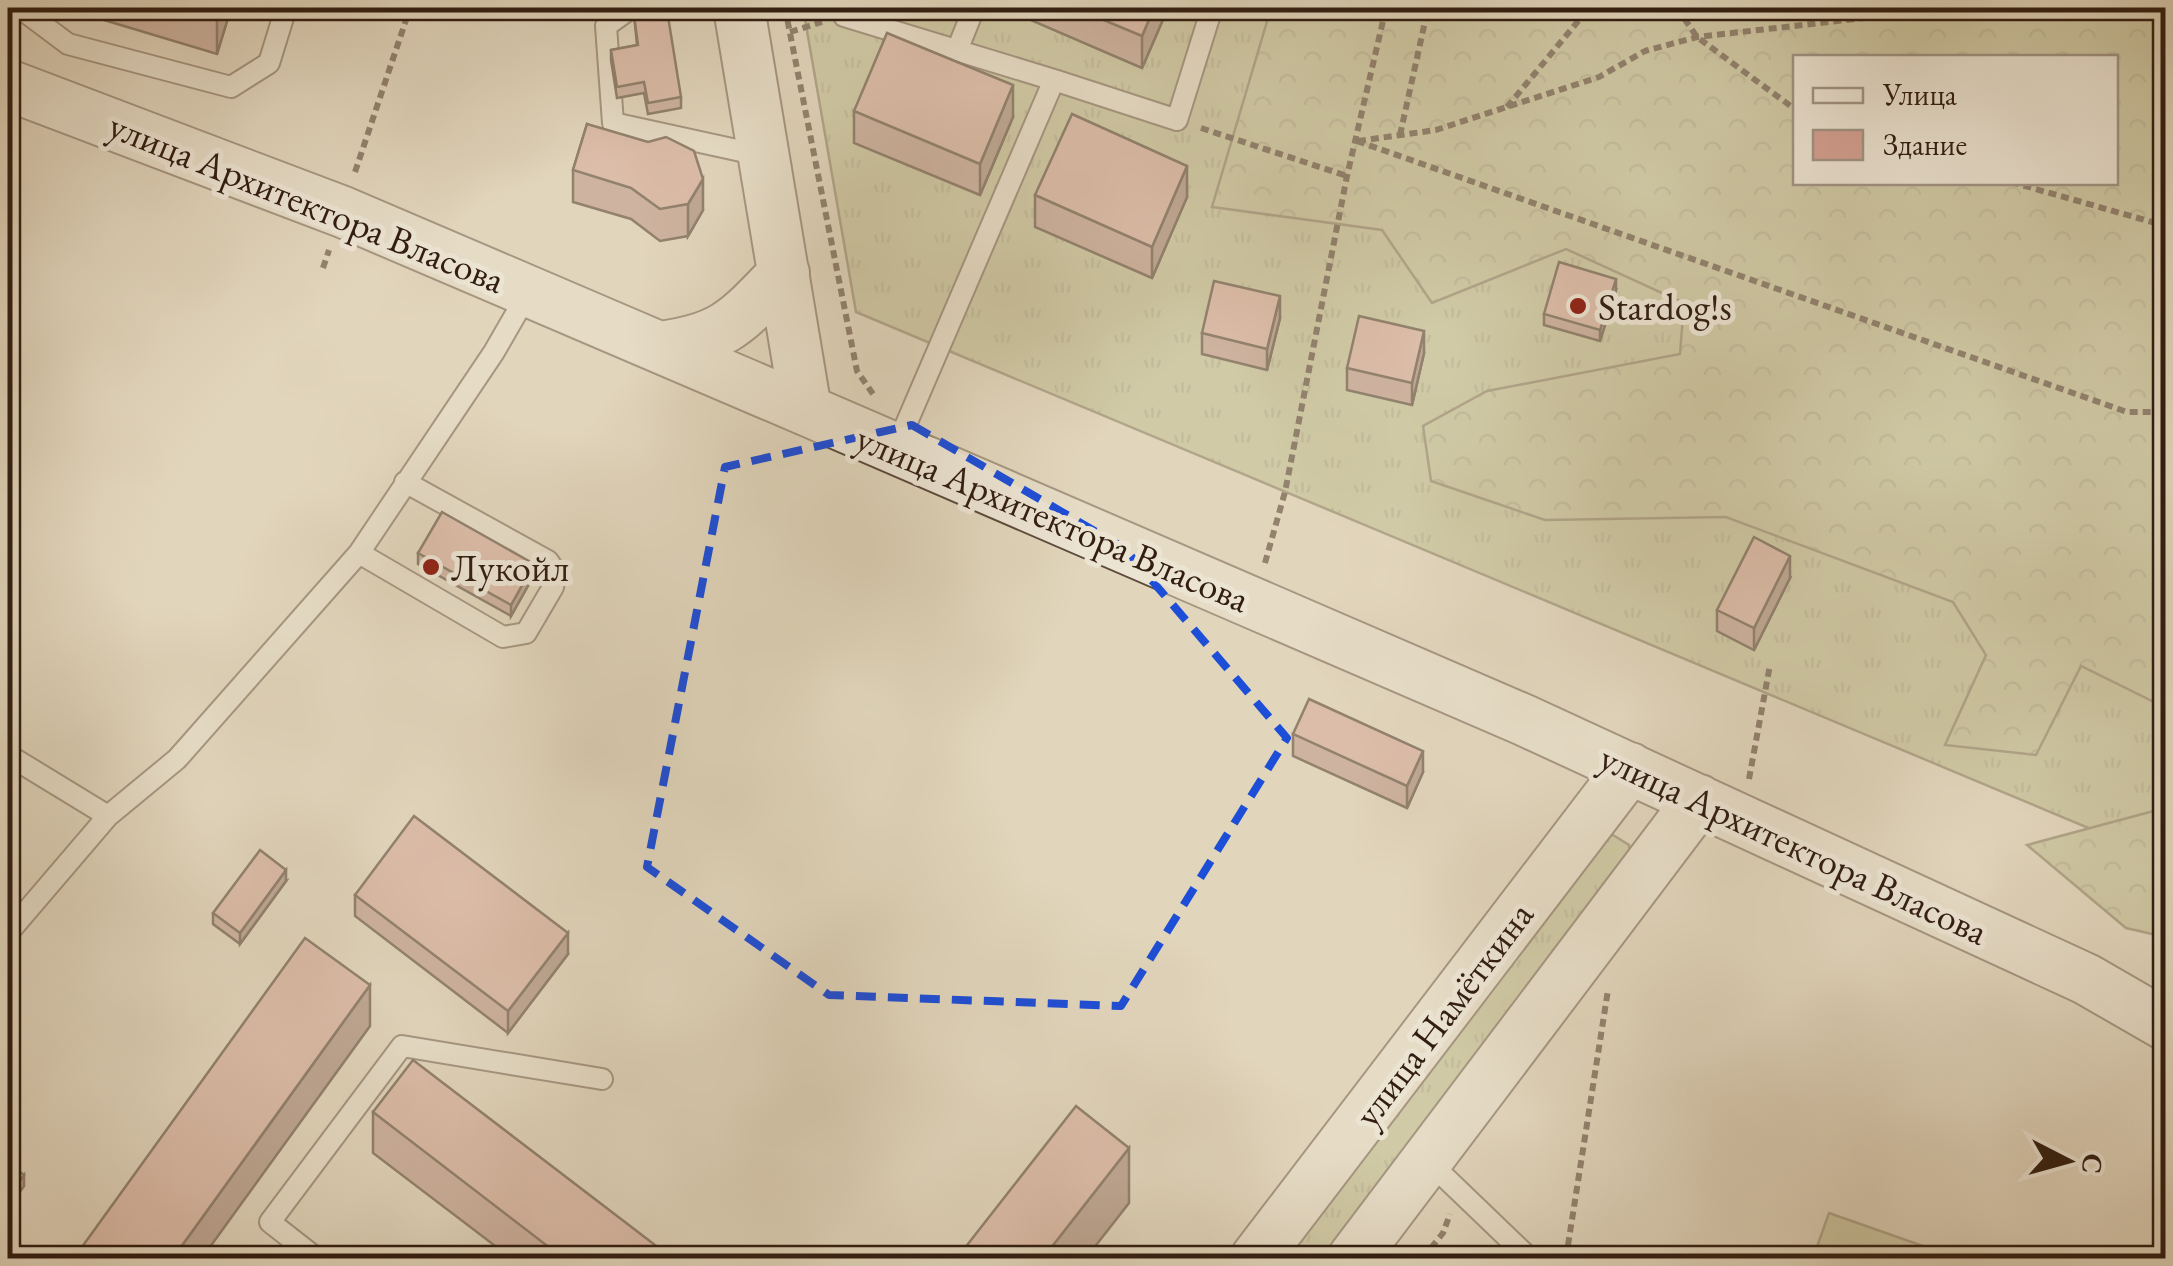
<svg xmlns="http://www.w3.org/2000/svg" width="2173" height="1266" viewBox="0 0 2173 1266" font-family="'EB Garamond',serif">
	<defs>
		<pattern id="grass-tufts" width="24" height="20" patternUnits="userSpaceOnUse" patternTransform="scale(2.5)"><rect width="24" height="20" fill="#babc8c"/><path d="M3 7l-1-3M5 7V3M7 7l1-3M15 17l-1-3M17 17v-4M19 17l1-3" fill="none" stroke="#a0a178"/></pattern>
		<pattern id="forest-crowns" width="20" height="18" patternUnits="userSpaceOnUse" patternTransform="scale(2.5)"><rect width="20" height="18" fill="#babc8c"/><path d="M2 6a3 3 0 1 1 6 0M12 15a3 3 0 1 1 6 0" fill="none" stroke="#a0a178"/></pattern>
	</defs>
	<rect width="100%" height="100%" fill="#e1d6bc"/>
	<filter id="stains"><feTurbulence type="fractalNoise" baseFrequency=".002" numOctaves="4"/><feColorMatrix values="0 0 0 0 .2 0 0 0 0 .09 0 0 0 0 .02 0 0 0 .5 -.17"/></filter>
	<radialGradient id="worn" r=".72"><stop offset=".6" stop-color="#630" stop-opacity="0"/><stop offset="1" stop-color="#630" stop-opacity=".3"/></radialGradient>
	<path fill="url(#grass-tufts)" stroke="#766c4e" stroke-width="2.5" fill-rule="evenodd" d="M 803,8 L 2165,8 L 2165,860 L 856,312 ZM 1796,58 L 2116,58 L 2116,182 L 1796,182 Z
		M 1613,835 L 1629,845 L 1631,860 L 1332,1258 C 1315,1258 1307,1250 1290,1248 L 1600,836 Z"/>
	<path fill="url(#forest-crowns)" stroke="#766c4e" stroke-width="2.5" fill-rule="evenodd" d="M 1271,8 L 2165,8 L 2165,732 L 2164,707 L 2081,666 L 2036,755 L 1945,745 L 1986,655 L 1953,602 L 1726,517 L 1545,520 L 1431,481 L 1423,426 L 1487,391 L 1680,354 L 1684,303 L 1566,249 L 1432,303 L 1382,230 L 1212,207 ZM 1796,58 L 2116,58 L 2116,182 L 1796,182 Z
		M 2165,808 L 2165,937 L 2126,928 L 2027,845 Z"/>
	<path fill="#babc8c" stroke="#766c4e" stroke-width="2.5" d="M 1829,1213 L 1957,1258 L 1813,1258 Z"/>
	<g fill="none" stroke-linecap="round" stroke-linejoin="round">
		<g stroke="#5d4b3c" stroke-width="24">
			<path id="service" d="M 20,8 L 68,44 L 231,87 L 269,63 L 286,8
				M 631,8 L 606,26 L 613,123 L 764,156
				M 844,16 L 1054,80 L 895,450
				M 958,48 L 974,8
				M 1054,80 L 1177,120 L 1212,8
				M 359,553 L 503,637 L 526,633 L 553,587 L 556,573 L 548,561 L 405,482
				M 8,755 L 108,816
				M 8,933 L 108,816 L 177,759 L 359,553 L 494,352 L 528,293
				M 1428,1161 L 1529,1258
				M 316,1258 L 270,1222 L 402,1046 L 602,1079"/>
		</g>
		<g stroke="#5d4b3c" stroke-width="54">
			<path id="tertiary" d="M 739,8 L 806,410
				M 8,85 L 343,212 L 806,410 L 1524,720 L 2086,979 L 2166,1025
				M 660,347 C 727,338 738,320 784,273
				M 1256,1258 L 1630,768
				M 1353,1258 L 1699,800"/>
		</g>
		<path stroke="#311d11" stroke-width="6" stroke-dasharray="8 5" stroke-linecap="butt" d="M 785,8 L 857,371 L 873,394
			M 1677,8 L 1697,37 L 1796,110
			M 790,32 L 822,22
			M 1507,107 L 1589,8
			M 1201,128 L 1347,176
			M 1400,135 L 1428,8
			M 1357,141 L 2127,412 L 2166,412
			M 1358,141 L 1436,130 L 1599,77 L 1645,51 L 1697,37 L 1952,8
			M 355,172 L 410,8
			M 2011,182 L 2166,226
			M 323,268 L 329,250
			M 1265,563 L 1285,492 L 1347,176 L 1386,8
			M 1749,779 L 1770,665
			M 1423,1258 L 1443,1233 L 1450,1214
			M 1566,1258 L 1608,990"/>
		<use href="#service" stroke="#ece4d3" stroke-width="20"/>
		<use href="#tertiary" stroke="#ece4d3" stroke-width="50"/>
	</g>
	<path fill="#b68a7e" stroke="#311d11" stroke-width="2.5" d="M 64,8 L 231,8 L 217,54 Z
		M 1019,8 L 1168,8 L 1142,68 L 1019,15 Z
		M 634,15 L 681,97 L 681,108 L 648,114 L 644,93 L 617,98 L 611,60 L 611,50 L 637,45 Z
		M 854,111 L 1013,117 L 980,195 L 854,143 Z
		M 587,124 L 703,210 L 688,236 L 660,241 L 631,219 L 573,202 L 573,170 Z
		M 1035,195 L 1187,197 L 1152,278 L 1035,227 Z
		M 1616,290 L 1600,341 L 1544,325 L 1544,314 Z
		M 1280,318 L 1267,370 L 1202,354 L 1202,333 Z
		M 1424,353 L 1412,405 L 1347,390 L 1347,368 Z
		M 418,553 L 534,575 L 511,616 L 418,564 Z
		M 1790,578 L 1754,650 L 1717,631 L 1717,610 Z
		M 1293,734 L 1423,772 L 1407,808 L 1293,756 Z
		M 286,881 L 240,944 L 213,924 L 213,913 Z
		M 355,895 L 568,954 L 508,1033 L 355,916 Z
		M 373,1112 L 672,1258 L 511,1258 L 373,1153 Z"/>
	<path fill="#947167" stroke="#311d11" stroke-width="2.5" d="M 217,8 L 231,8 L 217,54 Z
		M 1154,8 L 1168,8 L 1142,68 L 1142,36 Z
		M 1013,85 L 1013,117 L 980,195 L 980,164 Z
		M 1187,166 L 1187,197 L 1152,278 L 1152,247 Z
		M 703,179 L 703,210 L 688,236 L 688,204 Z
		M 1616,279 L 1616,290 L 1600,341 L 1600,330 Z
		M 1280,296 L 1280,318 L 1267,370 L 1267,349 Z
		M 1424,331 L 1424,353 L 1412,405 L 1412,383 Z
		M 1790,556 L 1790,578 L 1754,650 L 1754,628 Z
		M 534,564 L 534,575 L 511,616 L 511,605 Z
		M 1423,751 L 1423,772 L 1407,808 L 1407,786 Z
		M 286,870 L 286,881 L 240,944 L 240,933 Z
		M 568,933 L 568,954 L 508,1033 L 508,1011 Z
		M 370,985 L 370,1026 L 202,1258 L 173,1258 Z
		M 1129,1148 L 1129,1203 L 1086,1258 L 1043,1258 Z
		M 24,1175 L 24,1186 L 8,1208 L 8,1197 Z"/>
	<path fill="#d4a193" stroke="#311d11" stroke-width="2.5" d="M 1075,8 L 1154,8 L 1142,36 Z
		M 667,10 L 681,97 L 648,103 L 644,82 L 617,87 L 611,50 L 638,45 L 634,15 Z
		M 887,33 L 1013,85 L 980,164 L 854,111 Z
		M 1072,114 L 1187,166 L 1152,247 L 1035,195 Z
		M 587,124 L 648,142 L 666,137 L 694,151 L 703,179 L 688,204 L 660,209 L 631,188 L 573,170 Z
		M 1559,262 L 1616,279 L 1600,330 L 1544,314 Z
		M 1214,281 L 1280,296 L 1267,349 L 1202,333 Z
		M 1359,316 L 1424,331 L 1412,383 L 1347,368 Z
		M 442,512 L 534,564 L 511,605 L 418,553 Z
		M 1754,537 L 1790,556 L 1754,628 L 1717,610 Z
		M 1309,699 L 1423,751 L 1407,786 L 1293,734 Z
		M 414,816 L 568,933 L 508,1011 L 355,895 Z
		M 260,850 L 286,870 L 240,933 L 213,913 Z
		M 305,938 L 370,985 L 173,1258 L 74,1258 Z
		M 413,1060 L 672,1258 L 563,1258 L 373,1112 Z
		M 1076,1106 L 1129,1148 L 1043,1258 L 957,1258 Z
		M 8,1163 L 24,1175 L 8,1197 Z"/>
	<path d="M0 0H2173V1266H0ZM 912,425 L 1124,548 L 1287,738 L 1121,1006 L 829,995 L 647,867 L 725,467 Z" fill="#e1d6bc" fill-opacity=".55" fill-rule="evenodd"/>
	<path fill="none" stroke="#1d4ed8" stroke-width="8" stroke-dasharray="20 12" stroke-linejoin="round" d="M 912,425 L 1124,548 L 1287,738 L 1121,1006 L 829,995 L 647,867 L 725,467 Z"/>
	<g fill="#8f2418" stroke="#ece4d3" stroke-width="4">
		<circle cx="1578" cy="306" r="10"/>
		<circle cx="431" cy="567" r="10"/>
	</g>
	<g text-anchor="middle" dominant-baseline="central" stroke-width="10" stroke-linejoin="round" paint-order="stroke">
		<g font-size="38" fill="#311d11" stroke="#ece4d3">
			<text transform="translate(307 202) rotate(22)">улица Архитектора Власова</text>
			<text transform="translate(1053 518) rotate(23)">улица Архитектора Власова</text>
			<text transform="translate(1794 844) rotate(25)">улица Архитектора Власова</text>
			<text transform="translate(1443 1014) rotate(-53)">улица Намёткина</text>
		</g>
		<g font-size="38" fill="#311d11" stroke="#ece4d3" text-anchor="start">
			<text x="1598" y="306">Stardog!s</text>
			<text x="451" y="567">Лукойл</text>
		</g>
	</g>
	<rect width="2173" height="1266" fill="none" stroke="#e1d6bc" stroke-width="40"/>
	<rect x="10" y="10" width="2153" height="1246" fill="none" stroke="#311d11" stroke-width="5"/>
	<rect x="20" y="20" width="2133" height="1226" fill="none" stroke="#311d11" stroke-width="2.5"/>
	<rect x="1793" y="55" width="325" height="130" fill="#ece4d3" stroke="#a19485" stroke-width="2.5"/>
	<rect x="1813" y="88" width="50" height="15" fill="#ece4d3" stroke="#a19485" stroke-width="2.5"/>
	<text x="1883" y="105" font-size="30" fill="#311d11">Улица</text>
	<rect x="1813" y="130" width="50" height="30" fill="#d4a193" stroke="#a19485" stroke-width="2.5"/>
	<text x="1883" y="155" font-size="30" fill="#311d11">Здание</text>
	<g transform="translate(2068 1161) rotate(96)" stroke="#ece4d3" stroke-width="8" paint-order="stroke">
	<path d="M0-8L18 38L0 25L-18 38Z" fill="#311d11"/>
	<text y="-15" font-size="28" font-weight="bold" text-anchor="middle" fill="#311d11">С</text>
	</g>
	<rect width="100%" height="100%" filter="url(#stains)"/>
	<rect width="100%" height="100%" fill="url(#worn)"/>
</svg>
